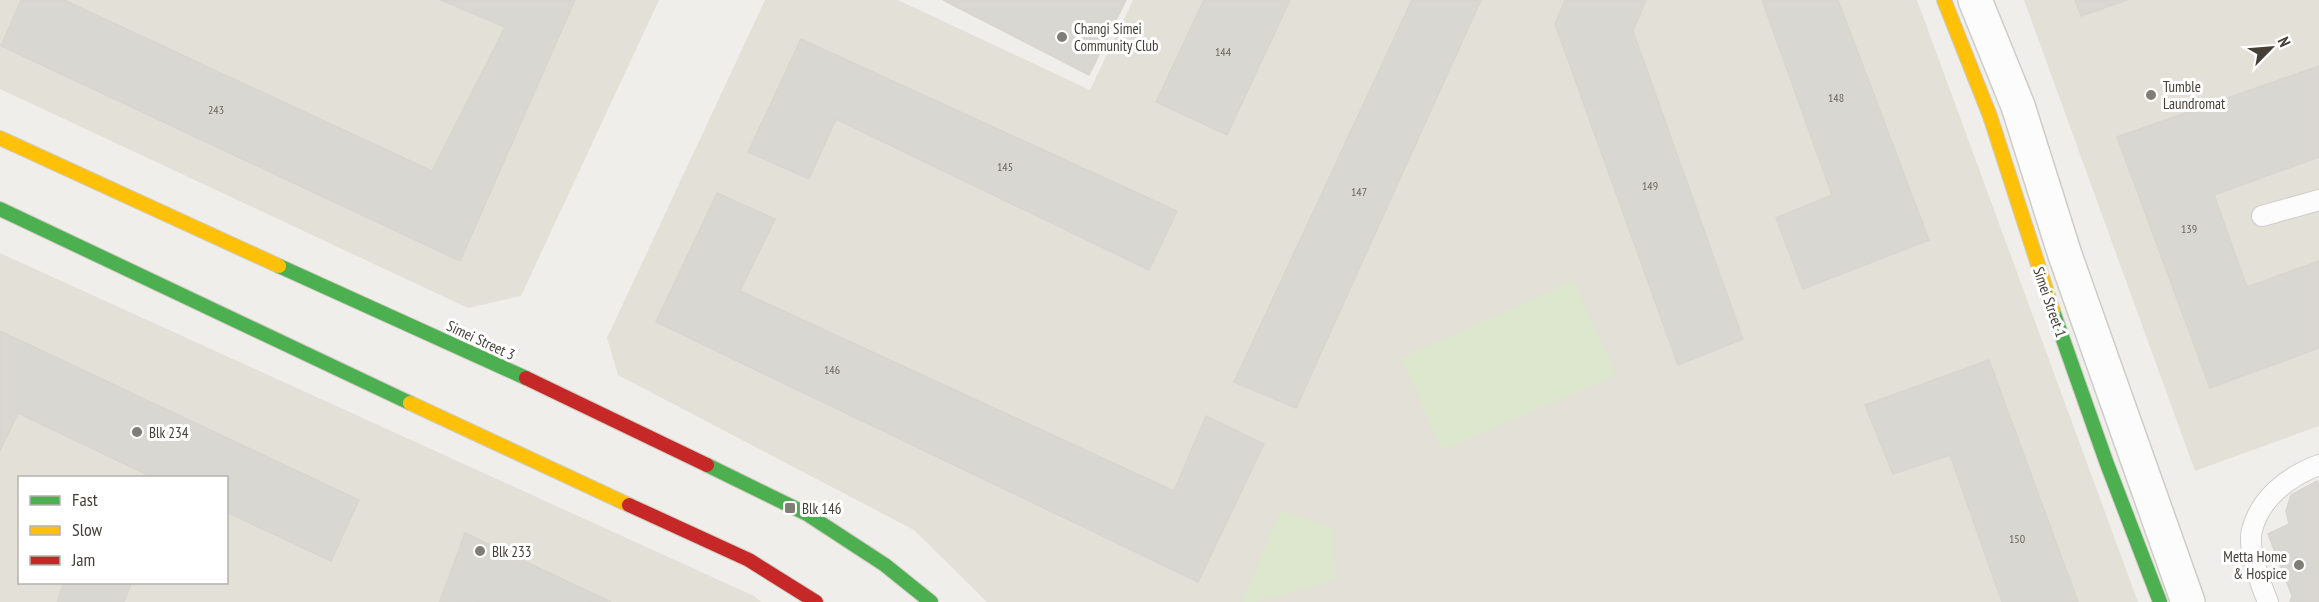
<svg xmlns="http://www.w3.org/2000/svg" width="2319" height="602" viewBox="0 0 2319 602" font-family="'PT Sans Narrow',sans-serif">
	<rect width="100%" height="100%" fill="#f0eeea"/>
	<path fill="#e3e0d8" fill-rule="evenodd" d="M 0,0 L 659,0 L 521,296 L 468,308 L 0,89 Z
		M 765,0 L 898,0 L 1090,90 L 1133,0 L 1917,0 L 2138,602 L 987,602 L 914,530 L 618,375 L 607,338 Z
		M 2024,0 L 2319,0 L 2319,426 L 2195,471 Z
		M 0,253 L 754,596 L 761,602 L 0,602 ZM 20,478 L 226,478 L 226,582 L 20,582 Z"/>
	<path fill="#dde7cd" d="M 1573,281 L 1616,375 L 1442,450 L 1401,358 Z
		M 1281,510 L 1333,529 L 1335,580 L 1255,602 L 1242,602 Z"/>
	<path fill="#d9d7d2" stroke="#d8d5d0" stroke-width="1.5" d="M 21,0 L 64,0 L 432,171 L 505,27 L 441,0 L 575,0 L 460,261 L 1,46 Z
		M 943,0 L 1126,0 L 1089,75 Z
		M 1204,0 L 1290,0 L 1227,135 L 1156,102 Z
		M 1412,0 L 1481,0 L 1296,408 L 1234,382 Z
		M 1565,0 L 1646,0 L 1633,31 L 1743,339 L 1678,365 L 1555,24 Z
		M 1762,0 L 1838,0 L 1929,240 L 1803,289 L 1776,218 L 1832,195 Z
		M 2075,0 L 2127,0 L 2081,16 Z
		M 801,39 L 1177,211 L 1149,270 L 836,119 L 809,179 L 748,152 Z
		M 2319,66 L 2319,157 L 2214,195 L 2247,287 L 2319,261 L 2319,348 L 2210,388 L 2117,137 Z
		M 717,193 L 775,219 L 740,291 L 1174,491 L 1206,416 L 1264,444 L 1198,582 L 656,322 Z
		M 0,331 L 359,500 L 331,561 L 226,512 L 226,478 L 154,478 L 18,413 L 0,451 Z
		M 1989,360 L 2078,602 L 2002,602 L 1950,455 L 1893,474 L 1865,405 Z
		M 2317,481 L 2319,485 L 2319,602 L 2290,602 L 2292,596 L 2268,534 L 2289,524 L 2286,511 L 2291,495 Z
		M 465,533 L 611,602 L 440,601 Z
		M 64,582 L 132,582 L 124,602 L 57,602 Z"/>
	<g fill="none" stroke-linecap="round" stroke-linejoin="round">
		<g stroke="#ceccc8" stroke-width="22">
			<path id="lane" d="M 2262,216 L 2319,200
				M 2268,602 C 2261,585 2247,548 2252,530 C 2260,498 2289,476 2319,465"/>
		</g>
		<g stroke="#ceccc8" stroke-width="36">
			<path id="street" d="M 1975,0 L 2018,106 L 2065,255 L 2188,602"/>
		</g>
		<g stroke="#cecbc2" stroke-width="16">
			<path id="fast" d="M 0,209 L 410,403
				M 279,266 L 526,378
				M 2053,311 L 2107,464 L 2160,602
				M 707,465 L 807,514 L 885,565 L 931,602"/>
		</g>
		<g stroke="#cecbc2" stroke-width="16">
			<path id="slow" d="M 1944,0 L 1990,116 L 2053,311
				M 0,138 L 279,266
				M 410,403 L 629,505"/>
		</g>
		<g stroke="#cecbc2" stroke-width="16">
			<path id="jam" d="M 526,378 L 707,465
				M 629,505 L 749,560 L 816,602"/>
		</g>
		<use href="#lane" stroke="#fdfcfc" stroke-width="20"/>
		<use href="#street" stroke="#fdfcfc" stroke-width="33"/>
		<use href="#fast" stroke="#4caf50" stroke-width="14"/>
		<use href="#slow" stroke="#ffc107" stroke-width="14"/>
		<use href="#jam" stroke="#c62828" stroke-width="14"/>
	</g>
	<g fill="#817c76" stroke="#fff" stroke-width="2">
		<circle cx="1062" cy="37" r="6"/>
		<circle cx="2151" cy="95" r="6"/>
		<circle cx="137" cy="432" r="6"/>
		<rect x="784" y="502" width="12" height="12" rx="3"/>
		<circle cx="480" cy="551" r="6"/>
		<circle cx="2299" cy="565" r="6"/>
	</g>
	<g text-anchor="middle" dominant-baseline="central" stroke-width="6" stroke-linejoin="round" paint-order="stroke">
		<g font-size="12" fill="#6b665e">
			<text x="1223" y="51">144</text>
			<text x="1836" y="97">148</text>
			<text x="216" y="109">243</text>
			<text x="1005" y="166">145</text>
			<text x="1650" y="185">149</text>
			<text x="1359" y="191">147</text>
			<text x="2189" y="228">139</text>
			<text x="832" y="369">146</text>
			<text x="2017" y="538">150</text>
		</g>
		<g font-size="15" fill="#453f37" stroke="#fff" text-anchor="start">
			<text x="1074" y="28">Changi Simei<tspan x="1074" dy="17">Community Club</tspan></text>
			<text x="2163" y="86">Tumble<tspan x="2163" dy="17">Laundromat</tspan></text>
			<text x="149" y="432">Blk 234</text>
			<text x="802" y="508">Blk 146</text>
			<text x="492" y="551">Blk 233</text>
			<text x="2287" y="556" text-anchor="end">Metta Home<tspan x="2287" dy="17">&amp; Hospice</tspan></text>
		</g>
		<g font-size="15" fill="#453f37" stroke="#fff">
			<text transform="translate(2050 302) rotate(71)">Simei Street 1</text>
			<text transform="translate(481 340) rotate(25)">Simei Street 3</text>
		</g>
	</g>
	<rect x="18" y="476" width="210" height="108" fill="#ffffff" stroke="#b5b2af" stroke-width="1.5"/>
	<rect x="30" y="496" width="30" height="9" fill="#4caf50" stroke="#b5b2af" stroke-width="1.5"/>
	<text x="72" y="506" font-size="18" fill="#453f37">Fast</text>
	<rect x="30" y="526" width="30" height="9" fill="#ffc107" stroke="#b5b2af" stroke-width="1.5"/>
	<text x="72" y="536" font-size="18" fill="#453f37">Slow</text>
	<rect x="30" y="556" width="30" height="9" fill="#c62828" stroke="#b5b2af" stroke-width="1.5"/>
	<text x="72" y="566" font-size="18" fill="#453f37">Jam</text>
	<g transform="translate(2271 48) rotate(65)" stroke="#ffffff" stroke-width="4.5" paint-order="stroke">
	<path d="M0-4.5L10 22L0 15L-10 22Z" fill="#453f37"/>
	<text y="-9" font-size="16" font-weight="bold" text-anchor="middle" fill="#453f37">N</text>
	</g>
</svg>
